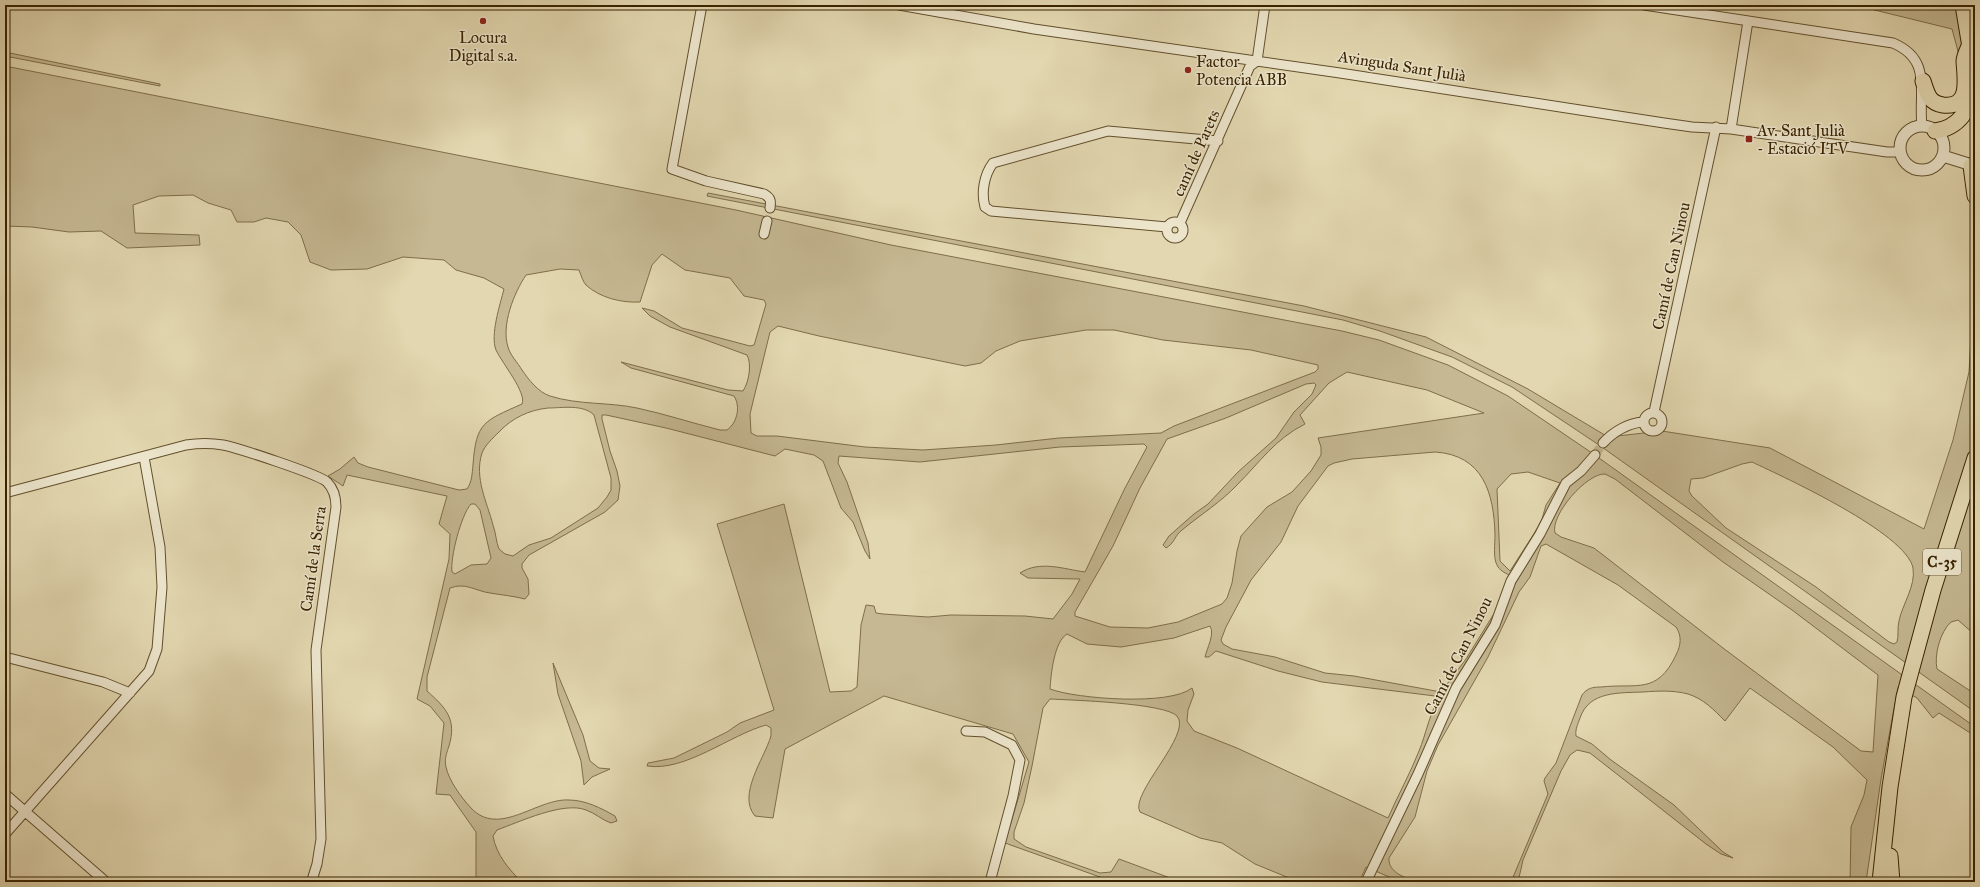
<svg xmlns="http://www.w3.org/2000/svg" width="1980" height="887" viewBox="0 0 1980 887" font-family="'IM FELL Great Primer',serif">
	<rect width="100%" height="100%" fill="#e2d7b0"/>
	<filter id="stains"><feTurbulence type="fractalNoise" baseFrequency=".005" numOctaves="4"/><feColorMatrix values="0 0 0 0 .2 0 0 0 0 .09 0 0 0 0 .02 0 0 0 .5 -.17"/></filter>
	<radialGradient id="worn" r=".72"><stop offset=".6" stop-color="#630" stop-opacity="0"/><stop offset="1" stop-color="#630" stop-opacity=".3"/></radialGradient>
	<path fill="#c5b892" stroke="#7f6e49" fill-rule="evenodd" d="M 1854,5 L 1975,5 L 1975,143 L 1959,55 L 1952,29 Z
		M 5,52 L 160,84 L 160,86 L 5,56 Z
		M 5,66 L 736,210 L 891,245 L 1342,331 L 1379,340 L 1448,365 L 1508,396 L 1592,453 L 1975,727 L 1975,736 L 1939,713 L 1933,718 L 1917,698 L 1898,687 L 1881,779 L 1866,882 L 1850,882 L 1851,827 L 1864,795 L 1867,780 L 1833,747 L 1750,688 L 1725,721 C 1714,710 1704,699 1688,694 C 1673,690 1658,691 1643,692 C 1619,693 1589,691 1580,718 C 1578,724 1575,729 1576,736 L 1592,744 L 1611,760 L 1674,805 L 1723,852 L 1733,858 L 1721,854 L 1706,844 L 1590,753 L 1577,750 L 1570,755 L 1561,771 L 1523,860 L 1518,882 L 1511,882 L 1548,794 L 1544,781 L 1545,778 L 1556,763 L 1582,695 C 1587,688 1593,687 1601,687 C 1637,683 1657,695 1676,655 C 1681,645 1682,636 1676,627 L 1618,585 L 1546,544 L 1541,546 L 1530,577 L 1519,592 L 1488,657 L 1438,745 L 1427,771 L 1415,817 L 1389,858 C 1388,873 1406,878 1418,882 L 1401,882 L 1366,867 L 1359,882 L 1299,882 L 1255,864 L 1222,843 L 1200,838 L 1140,812 C 1129,794 1193,734 1177,716 C 1165,703 1070,700 1050,699 L 1043,708 L 1032,766 L 1024,803 L 1014,832 L 1014,839 L 1026,847 L 1100,873 L 1111,872 L 1119,859 L 1181,882 L 1114,882 L 1005,843 L 1029,762 L 1013,734 L 884,696 L 785,749 L 773,818 L 755,816 C 737,795 764,759 771,736 L 771,728 L 766,725 C 730,735 685,772 647,766 L 648,763 L 674,758 L 727,732 L 740,723 L 774,710 L 717,524 L 784,504 L 830,692 L 851,691 L 857,687 L 861,625 L 866,605 L 874,606 L 876,613 L 883,614 L 928,617 L 951,615 L 1025,616 L 1053,619 L 1072,594 L 1080,579 L 1028,578 L 1020,573 C 1040,560 1063,569 1085,572 L 1125,488 L 1147,447 L 1144,444 L 1060,447 L 920,462 L 839,456 L 838,463 L 847,482 L 868,543 L 870,559 L 865,551 L 853,522 L 841,508 L 823,461 L 814,455 L 785,449 L 775,456 L 666,428 L 606,415 L 602,415 L 602,419 L 610,451 L 617,471 L 620,486 L 618,500 L 605,512 L 529,555 L 522,564 L 522,568 L 528,579 L 529,594 L 525,599 C 513,596 502,595 490,593 C 475,591 466,582 450,588 L 427,677 L 427,691 C 446,708 457,719 449,746 C 447,752 444,759 446,767 C 449,781 461,797 471,808 C 499,838 537,798 569,800 C 585,800 601,808 615,816 L 617,821 L 611,823 C 602,820 595,813 586,810 C 564,801 519,822 497,830 L 493,836 C 496,854 509,870 522,882 L 476,882 L 476,832 L 450,795 L 436,794 L 444,723 L 430,706 L 417,699 L 449,559 L 450,534 L 439,524 L 447,496 L 347,475 L 343,486 L 328,476 L 340,469 L 354,457 L 358,463 L 368,467 L 459,490 L 467,489 C 472,482 472,474 473,465 C 476,422 484,421 522,404 C 527,393 502,363 496,350 C 490,335 500,305 504,289 L 484,278 L 456,270 L 444,260 L 403,257 L 367,269 L 331,270 L 310,262 L 301,235 L 288,222 L 266,218 L 254,222 L 237,222 L 231,210 L 208,203 L 193,195 L 159,196 L 133,205 L 135,233 L 199,235 L 200,245 L 127,248 L 101,231 L 69,232 L 32,227 L 5,226 ZM 662,254 L 685,270 L 730,278 L 744,296 L 764,300 L 766,304 L 755,342 L 754,345 L 750,346 L 682,328 L 654,311 L 642,308 L 650,316 L 670,327 L 747,355 C 752,364 749,382 743,391 L 728,390 L 621,362 L 631,368 L 734,396 C 741,407 737,423 727,430 L 720,430 C 692,423 665,414 637,408 C 609,402 578,405 550,396 C 538,392 529,380 522,370 C 518,363 510,355 508,347 C 501,325 514,293 526,275 L 560,269 L 579,270 C 581,275 583,282 586,285 C 600,298 622,303 640,302 L 652,265 ZM 778,326 L 819,336 L 965,366 L 981,363 L 996,351 L 1020,341 L 1086,330 L 1114,330 L 1163,340 L 1251,350 L 1318,365 L 1318,369 L 1315,372 L 1174,426 L 1161,433 L 1059,438 L 996,445 L 923,450 L 865,447 L 777,436 L 757,436 L 751,433 L 750,414 L 770,332 ZM 1347,372 L 1427,390 L 1484,413 L 1318,438 L 1321,447 L 1321,455 L 1311,471 L 1292,492 L 1267,507 L 1241,536 L 1237,551 L 1232,583 L 1227,598 L 1222,604 L 1178,622 L 1148,628 L 1110,627 L 1075,616 L 1075,612 L 1113,546 L 1140,488 L 1167,439 L 1226,418 L 1306,384 L 1314,383 L 1316,385 L 1312,394 L 1294,412 L 1276,438 L 1238,472 L 1208,504 L 1194,514 L 1169,536 L 1163,545 L 1166,548 C 1174,544 1175,535 1182,530 C 1200,515 1221,502 1237,485 C 1260,462 1275,439 1305,424 L 1300,415 L 1329,383 ZM 548,408 C 562,408 583,404 594,415 L 611,478 L 611,490 L 607,497 L 598,508 L 551,538 L 529,545 L 513,556 L 505,554 L 499,549 C 496,542 496,533 493,525 C 487,502 474,478 482,453 C 485,445 493,438 499,432 C 512,418 529,410 548,408 ZM 1435,452 C 1483,455 1494,493 1495,535 C 1495,544 1493,558 1497,565 C 1499,570 1505,573 1509,575 L 1495,612 L 1466,659 L 1441,692 L 1354,676 L 1325,673 L 1275,657 L 1232,649 L 1223,644 L 1221,640 L 1226,627 L 1251,580 L 1281,542 L 1298,506 L 1328,466 L 1334,463 L 1352,459 ZM 1528,472 L 1560,483 L 1546,505 L 1542,519 L 1535,532 L 1510,571 L 1500,561 L 1497,489 L 1511,474 ZM 1605,474 L 1615,479 L 1723,562 L 1792,610 L 1878,675 L 1873,752 L 1861,751 L 1723,648 L 1594,548 L 1561,537 L 1555,533 C 1550,515 1587,473 1605,474 ZM 471,504 L 475,504 L 480,510 L 491,558 L 487,564 L 471,565 L 455,574 L 452,572 C 450,558 461,515 471,504 ZM 1210,626 C 1215,634 1207,648 1205,657 L 1209,657 L 1216,651 L 1278,671 L 1322,682 L 1435,696 L 1438,699 C 1429,716 1426,734 1419,751 C 1410,774 1398,795 1388,818 L 1237,748 L 1194,731 L 1187,721 L 1188,710 L 1194,694 L 1192,688 C 1170,706 1077,699 1050,689 C 1051,674 1054,642 1067,634 L 1087,644 L 1121,647 L 1174,638 Z
		M 708,193 L 1304,306 L 1426,337 L 1528,389 L 1608,437 L 1662,431 L 1770,448 L 1924,529 L 1953,440 L 1969,372 L 1975,264 L 1975,635 L 1958,620 L 1951,622 C 1940,632 1934,655 1937,669 L 1975,694 L 1975,712 L 1599,445 L 1512,387 L 1452,357 L 1380,331 L 1343,320 L 707,196 ZM 1752,462 C 1786,478 1906,533 1913,568 C 1916,586 1902,605 1899,621 C 1897,628 1899,636 1897,642 L 1894,644 L 1889,642 L 1816,587 L 1726,528 L 1692,496 L 1689,491 L 1691,479 L 1703,478 L 1742,464 Z
		M 553,663 L 583,735 L 590,761 L 599,768 L 610,769 L 592,777 L 584,785 L 581,761 L 558,694 Z"/>
	<g fill="none" stroke-linecap="round" stroke-linejoin="round">
		<path stroke="#c0b38d" stroke-width="9" stroke-dasharray="9 4.5" stroke-linecap="butt" d="M 1595,455 L 1603,443"/>
		<g stroke="#63502c" stroke-width="11">
			<path id="minor" d="M 702,5 L 672,169 L 706,181 L 764,194 C 771,198 771,201 770,208
				M 899,5 L 1034,29 L 1340,73 L 1664,123 L 1692,127 L 1731,129 L 1887,152 L 1900,152
				M 1644,5 L 1893,43 C 1933,60 1918,92 1922,126
				M 1731,129 L 1748,21
				M1167 230a8 8 0 1 1 16 0a8 8 0 1 1-16 0Z
				M 1180,223 L 1250,66 L 1257,61 L 1265,5
				M 1167,227 L 991,211 L 985,207 C 981,193 984,175 993,163 L 1108,131 L 1218,141
				M 764,234 L 767,221
				M 1654,412 L 1716,127
				M1644 422a9 9 0 1 1 18 0a9 9 0 1 1-18 0Z
				M 1603,443 C 1613,432 1628,423 1643,422
				M 5,493 L 186,445 C 199,443 211,443 223,445 C 238,448 318,474 327,482 C 334,489 336,498 336,507 L 316,650 L 321,839 L 317,864 L 312,880
				M 5,657 L 103,682 L 130,693
				M 966,731 L 985,732 L 1012,745 L 1020,760 L 1013,796 L 990,882
				M 5,794 L 106,882
				M 5,834 L 149,671 L 157,649 L 162,587 L 160,547 L 144,457
				M 1366,882 L 1418,774 L 1456,688 L 1495,625 L 1511,581 L 1540,534 L 1566,483 L 1581,471 L 1595,455"/>
		</g>
		<g stroke="#63502c" stroke-width="13">
			<path id="tertiary" d="M1900 148a22 22 0 1 1 44 0a22 22 0 1 1-44 0Z
				M 1943,156 L 1975,166"/>
		</g>
		<g stroke="#392300" stroke-width="17">
			<path id="trunk" d="M 1963,5 L 1971,53
				M 1923,81 C 1927,92 1928,103 1943,105 C 1971,108 1965,79 1964,61 C 1964,56 1968,49 1970,44
				M 1935,131 C 1958,128 1973,109 1971,86
				M 1971,166 L 1975,196
				M 1890,856 L 1892,882
				M 1880,882 L 1890,787 L 1904,697 L 1933,590 L 1975,458"/>
		</g>
		<use href="#minor" stroke="#ece5cc" stroke-width="9"/>
		<use href="#tertiary" stroke="#ece5cc" stroke-width="11"/>
		<use href="#trunk" stroke="#e2d7b0" stroke-width="15"/>
	</g>
	<g fill="#8f2418" stroke="#ece5cc" stroke-width="1.5">
		<circle cx="483" cy="21" r="4"/>
		<circle cx="1188" cy="70" r="4"/>
		<rect x="1745" y="135" width="8" height="8" rx="2"/>
	</g>
	<g text-anchor="middle" dominant-baseline="central" stroke-width="3" stroke-linejoin="round" paint-order="stroke">
		<rect fill="#ece5cc" stroke="#6f5d3d" stroke-width="1" x="1923" y="549" width="38" height="26" rx="3"/>
		<g font-size="15" font-weight="bold" fill="#392300">
			<text x="1942" y="562">C-35</text>
		</g>
		<g font-size="16" fill="#392300" stroke="#ece5cc" text-anchor="start">
			<text x="483" y="37" text-anchor="middle">Locura<tspan x="483" dy="18">Digital s.a.</tspan></text>
			<text x="1196" y="61">Factor<tspan x="1196" dy="18">Potencia ABB</tspan></text>
			<text x="1757" y="130">Av. Sant Julià<tspan x="1757" dy="18">- Estació ITV</tspan></text>
		</g>
		<g font-size="16" fill="#392300" stroke="#ece5cc">
			<text transform="translate(1402 66) rotate(9)">Avinguda Sant Julià</text>
			<text transform="translate(1196 153) rotate(-66)">camí de Parets</text>
			<text transform="translate(1671 266) rotate(-78)">Camí de Can Ninou</text>
			<text transform="translate(313 559) rotate(-82)">Camí de la Serra</text>
			<text transform="translate(1458 656) rotate(-63)">Camí de Can Ninou</text>
		</g>
	</g>
	<rect width="1980" height="887" fill="none" stroke="#e2d7b0" stroke-width="20"/>
	<rect x="6" y="6" width="1968" height="875" fill="none" stroke="#392300" stroke-width="2"/>
	<rect x="10" y="10" width="1960" height="867" fill="none" stroke="#392300"/>
	<rect width="100%" height="100%" filter="url(#stains)"/>
	<rect width="100%" height="100%" fill="url(#worn)"/>
</svg>
